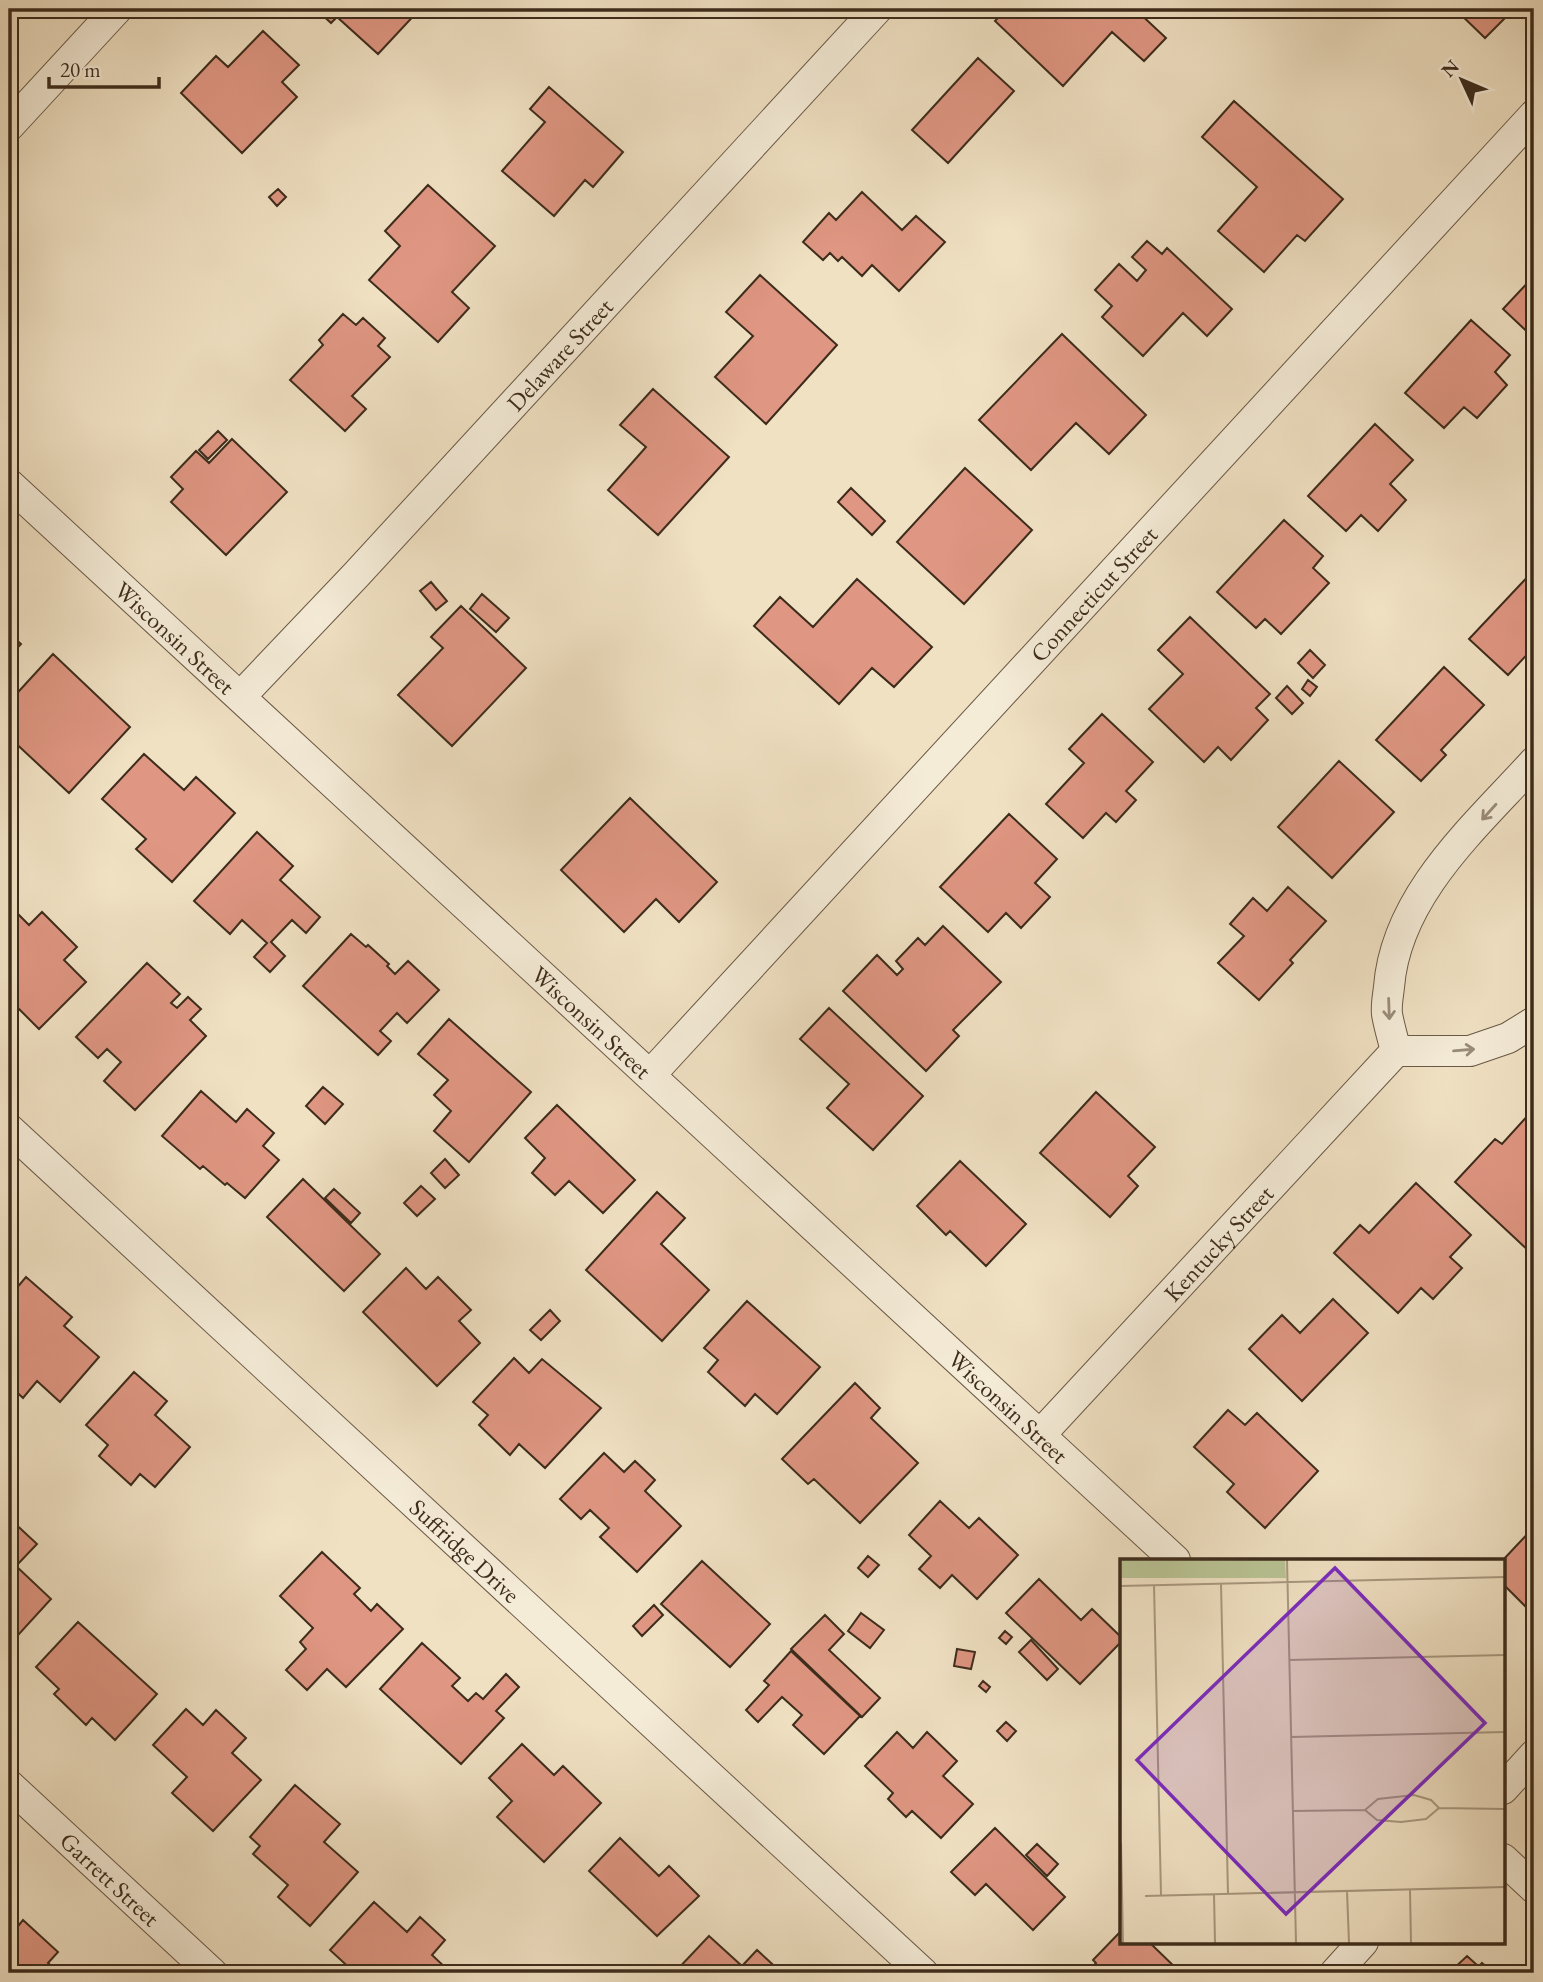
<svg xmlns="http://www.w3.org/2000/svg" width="1543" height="1982" viewBox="0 0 1543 1982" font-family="'EB Garamond',serif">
	<rect width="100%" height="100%" fill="#f0e1c3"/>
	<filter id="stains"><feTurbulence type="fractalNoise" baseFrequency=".00286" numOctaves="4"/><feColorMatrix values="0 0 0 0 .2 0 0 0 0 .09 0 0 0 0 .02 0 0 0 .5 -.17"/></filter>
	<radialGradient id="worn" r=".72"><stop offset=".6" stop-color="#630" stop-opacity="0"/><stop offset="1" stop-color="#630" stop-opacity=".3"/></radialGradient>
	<path fill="#df9682" stroke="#3d2c1c" stroke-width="2" d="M 316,9 L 420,9 L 378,54 L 337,17 L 331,23 Z
		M 1006,9 L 1043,9 L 1047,13 L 1052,9 L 1107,9 L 1109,11 L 1111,9 L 1135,9 L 1166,38 L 1144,61 L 1112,32 L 1063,86 L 995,21 Z
		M 1419,9 L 1436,9 L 1428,17 Z
		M 1455,9 L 1508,9 L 1511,12 L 1485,38 Z
		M 263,31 L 299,65 L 282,82 L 297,97 L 242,153 L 181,93 L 216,56 L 228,67 Z
		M 978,58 L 1014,91 L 948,163 L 912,130 Z
		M 549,87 L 623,152 L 593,187 L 585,180 L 554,216 L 502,171 L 545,122 L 530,109 Z
		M 1234,101 L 1343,199 L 1305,241 L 1297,235 L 1264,272 L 1218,231 L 1257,187 L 1202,137 Z
		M 428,185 L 495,246 L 452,292 L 469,308 L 438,342 L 369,280 L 400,246 L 385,231 Z
		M 278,189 L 286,197 L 277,206 L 269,197 Z
		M 862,192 L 902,230 L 916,216 L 945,242 L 899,291 L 872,265 L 862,276 L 842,257 L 838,261 L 830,253 L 823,260 L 803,242 L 829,213 L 836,220 Z
		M 1147,241 L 1162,254 L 1167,248 L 1232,309 L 1207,336 L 1183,313 L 1143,356 L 1102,317 L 1112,306 L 1095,290 L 1119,264 L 1137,281 L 1146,270 L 1132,257 Z
		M 760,275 L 837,345 L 766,424 L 715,377 L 753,336 L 726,312 Z
		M 1534,276 L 1534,338 L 1503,309 Z
		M 343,314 L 356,325 L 363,318 L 385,338 L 378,346 L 390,357 L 352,396 L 366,409 L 345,431 L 290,380 L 323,345 L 319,340 Z
		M 1471,320 L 1510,355 L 1495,372 L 1507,385 L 1477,418 L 1464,407 L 1444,428 L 1405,393 Z
		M 1062,334 L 1146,415 L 1109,454 L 1076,423 L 1031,470 L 979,420 Z
		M 653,389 L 729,457 L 658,535 L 608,490 L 646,447 L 620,425 Z
		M 1375,424 L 1413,460 L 1390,484 L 1406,500 L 1378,531 L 1361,515 L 1346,531 L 1308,496 Z
		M 218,431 L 227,440 L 208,459 L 199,450 Z
		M 232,439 L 287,492 L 226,555 L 171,502 L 183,489 L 171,477 L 196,451 L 209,463 Z
		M 965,468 L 1032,530 L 964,604 L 897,542 Z
		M 851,488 L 885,521 L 872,535 L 838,502 Z
		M 1284,520 L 1323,556 L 1313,568 L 1329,583 L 1281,634 L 1265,619 L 1256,628 L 1217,592 Z
		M 1534,539 L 1534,554 L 1527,547 Z
		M 1534,570 L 1534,647 L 1508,675 L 1469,639 Z
		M 857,579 L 932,647 L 894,687 L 872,668 L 839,704 L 754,626 L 780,597 L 813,627 Z
		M 431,582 L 447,601 L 436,610 L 420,591 Z
		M 482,594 L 509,618 L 496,632 L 470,609 Z
		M 461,606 L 526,668 L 452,746 L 398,695 L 443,648 L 431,637 Z
		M 1190,617 L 1270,694 L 1256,708 L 1268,720 L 1231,760 L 1218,747 L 1204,762 L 1149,709 L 1183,674 L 1158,650 Z
		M 9,633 L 21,644 L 9,657 Z
		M 1310,650 L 1325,665 L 1313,678 L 1298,663 Z
		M 53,654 L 130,727 L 69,793 L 9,737 L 9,702 Z
		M 1444,667 L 1484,705 L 1441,750 L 1446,755 L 1421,781 L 1376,740 Z
		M 1308,680 L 1317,687 L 1310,696 L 1302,689 Z
		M 1287,686 L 1303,703 L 1292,714 L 1276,698 Z
		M 1102,714 L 1153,762 L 1126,791 L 1136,800 L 1116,822 L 1106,813 L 1083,838 L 1046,804 L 1084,763 L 1069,749 Z
		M 144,754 L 184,790 L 196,777 L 235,813 L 172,882 L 136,849 L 146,839 L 102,799 Z
		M 1339,761 L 1394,812 L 1332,878 L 1278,827 Z
		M 630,798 L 717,882 L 679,922 L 656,899 L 624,932 L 561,870 Z
		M 1009,814 L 1057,859 L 1035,883 L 1050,897 L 1021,928 L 1006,913 L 988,932 L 940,887 Z
		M 257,832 L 293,866 L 280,880 L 320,917 L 306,933 L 292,920 L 271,942 L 285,956 L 270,972 L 254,957 L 267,943 L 242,920 L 230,934 L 194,901 Z
		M 1288,887 L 1326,921 L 1290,960 L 1293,963 L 1259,1000 L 1218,963 L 1244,936 L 1230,924 L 1253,898 L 1267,911 Z
		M 9,905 L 29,925 L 42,912 L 77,947 L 64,960 L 86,982 L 39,1029 L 9,999 Z
		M 943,926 L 1001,982 L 953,1030 L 959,1036 L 926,1071 L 843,991 L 877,955 L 897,975 L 903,969 L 896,961 L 918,938 L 925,945 Z
		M 351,934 L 366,947 L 368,945 L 389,964 L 387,966 L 395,974 L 408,961 L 439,990 L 407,1023 L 397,1013 L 380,1031 L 391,1041 L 378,1055 L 303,986 Z
		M 147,963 L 180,994 L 171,1003 L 177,1008 L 188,997 L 201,1009 L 190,1020 L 206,1036 L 135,1110 L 104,1081 L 121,1062 L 107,1049 L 98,1058 L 76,1037 Z
		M 829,1008 L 923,1096 L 873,1150 L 827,1108 L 849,1084 L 800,1039 Z
		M 449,1019 L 531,1092 L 469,1162 L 434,1131 L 451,1111 L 434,1095 L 448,1080 L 418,1054 Z
		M 323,1087 L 343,1104 L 325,1124 L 306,1106 Z
		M 201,1091 L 236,1122 L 247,1109 L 274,1133 L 263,1146 L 279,1160 L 245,1198 L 227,1183 L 225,1185 L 203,1166 L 200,1169 L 162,1136 Z
		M 1096,1092 L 1155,1147 L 1128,1176 L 1138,1186 L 1110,1217 L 1040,1153 Z
		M 557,1105 L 635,1180 L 603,1213 L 569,1181 L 555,1195 L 532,1173 L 545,1158 L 525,1138 Z
		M 1532,1111 L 1534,1113 L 1534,1249 L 1531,1253 L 1455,1182 L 1495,1139 L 1502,1144 Z
		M 445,1159 L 459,1175 L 445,1188 L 431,1173 Z
		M 960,1161 L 1026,1224 L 986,1266 L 950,1231 L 946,1235 L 917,1206 Z
		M 303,1179 L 380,1254 L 344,1291 L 267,1217 Z
		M 1416,1183 L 1471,1235 L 1450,1257 L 1462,1268 L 1433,1299 L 1421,1288 L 1398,1313 L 1334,1253 L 1360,1225 L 1369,1233 Z
		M 421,1186 L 435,1199 L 417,1216 L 404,1203 Z
		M 334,1189 L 360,1213 L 351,1223 L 325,1198 Z
		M 657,1192 L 685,1218 L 661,1244 L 709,1290 L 662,1341 L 586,1270 Z
		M 406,1268 L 426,1289 L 438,1277 L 471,1310 L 459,1321 L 480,1343 L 437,1386 L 363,1312 Z
		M 26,1277 L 72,1317 L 64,1326 L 99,1357 L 60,1402 L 37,1381 L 23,1398 L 9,1385 L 9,1297 Z
		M 1333,1299 L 1368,1333 L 1302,1401 L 1249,1349 L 1282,1315 L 1300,1333 Z
		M 747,1301 L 820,1367 L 777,1414 L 755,1394 L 745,1406 L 708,1372 L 718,1360 L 704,1348 Z
		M 550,1310 L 560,1321 L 541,1340 L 530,1330 Z
		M 514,1358 L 529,1373 L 542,1359 L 601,1408 L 545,1468 L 519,1444 L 510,1455 L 479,1425 L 488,1415 L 473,1402 Z
		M 134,1372 L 167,1401 L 155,1415 L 190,1447 L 155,1487 L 140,1474 L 131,1485 L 99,1456 L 108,1445 L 86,1425 Z
		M 855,1383 L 880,1408 L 871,1418 L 918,1463 L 860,1523 L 814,1479 L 808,1484 L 782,1459 Z
		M 1228,1410 L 1245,1425 L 1257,1413 L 1318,1471 L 1265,1528 L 1227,1492 L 1234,1484 L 1194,1447 Z
		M 604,1453 L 624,1472 L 635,1461 L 655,1480 L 645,1491 L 681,1526 L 637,1572 L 600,1537 L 609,1528 L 590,1510 L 581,1519 L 560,1499 Z
		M 940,1501 L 969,1528 L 979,1518 L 1018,1555 L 977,1599 L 952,1575 L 940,1588 L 919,1569 L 931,1556 L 909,1535 Z
		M 9,1518 L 37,1544 L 16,1566 L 51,1599 L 9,1645 Z
		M 1534,1527 L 1534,1615 L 1503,1584 L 1503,1560 Z
		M 322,1552 L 360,1588 L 354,1594 L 371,1611 L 377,1604 L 403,1629 L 346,1687 L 327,1669 L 307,1690 L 286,1670 L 306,1649 L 300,1642 L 313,1628 L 280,1596 Z
		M 868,1556 L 879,1565 L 868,1577 L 858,1568 Z
		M 702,1561 L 770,1624 L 730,1667 L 661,1604 Z
		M 1039,1579 L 1081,1620 L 1092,1609 L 1121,1637 L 1121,1642 L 1080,1684 L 1006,1613 Z
		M 654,1605 L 663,1615 L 642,1636 L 633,1626 Z
		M 861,1613 L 884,1630 L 870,1648 L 848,1631 Z
		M 825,1615 L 844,1634 L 829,1650 L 880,1698 L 862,1717 L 791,1649 Z
		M 78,1622 L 157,1694 L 115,1740 L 92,1718 L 86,1725 L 54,1694 L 59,1689 L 36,1667 Z
		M 1005,1631 L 1012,1637 L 1006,1644 L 999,1638 Z
		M 1031,1640 L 1058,1669 L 1047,1680 L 1019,1652 Z
		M 422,1643 L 460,1678 L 452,1686 L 468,1701 L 476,1693 L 483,1699 L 506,1674 L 519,1687 L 496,1711 L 504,1718 L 461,1764 L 380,1689 Z
		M 957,1649 L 975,1652 L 971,1669 L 954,1666 Z
		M 791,1651 L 860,1716 L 824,1754 L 793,1725 L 802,1715 L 782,1697 L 758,1722 L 746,1710 L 769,1685 L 764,1681 Z
		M 983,1681 L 990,1687 L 986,1692 L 979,1686 Z
		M 186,1709 L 203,1725 L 216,1710 L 246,1738 L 232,1753 L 261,1780 L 213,1831 L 172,1793 L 187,1777 L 153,1745 Z
		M 1006,1722 L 1016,1731 L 1007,1741 L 997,1731 Z
		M 897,1732 L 913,1748 L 927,1732 L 957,1761 L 943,1776 L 973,1804 L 941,1838 L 912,1811 L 906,1817 L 888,1799 L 893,1793 L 865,1766 Z
		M 522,1744 L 554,1775 L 563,1766 L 601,1803 L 544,1862 L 497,1817 L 512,1801 L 489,1778 Z
		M 295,1785 L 340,1824 L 324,1842 L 358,1872 L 310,1926 L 278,1897 L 288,1885 L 253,1854 L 260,1846 L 250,1837 Z
		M 995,1828 L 1065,1897 L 1033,1930 L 986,1884 L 975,1895 L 951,1872 Z
		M 620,1838 L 659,1876 L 669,1866 L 699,1896 L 657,1936 L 589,1871 Z
		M 1037,1844 L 1058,1864 L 1047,1876 L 1026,1855 Z
		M 374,1902 L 407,1932 L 420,1917 L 445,1940 L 432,1955 L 449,1971 L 447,1973 L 381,1973 L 372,1965 L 363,1973 L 355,1973 L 330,1950 Z
		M 23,1920 L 58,1952 L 48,1963 L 60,1973 L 9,1973 L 9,1926 L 14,1931 Z
		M 1121,1931 L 1121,1942 L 1149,1942 L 1181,1973 L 1087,1973 L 1096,1963 L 1093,1960 Z
		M 709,1936 L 742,1966 L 757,1950 L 782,1973 L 674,1973 Z
		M 1467,1956 L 1477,1965 L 1469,1973 L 1452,1973 L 1450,1972 Z
		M 1482,1963 L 1494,1973 L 1473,1973 Z"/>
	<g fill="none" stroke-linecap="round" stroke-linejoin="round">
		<g stroke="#6a5946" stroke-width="32">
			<g id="minor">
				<path d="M 9,126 L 117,9"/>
				<path id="s1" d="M 9,484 L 1175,1560"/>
				<path id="s2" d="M 241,696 L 356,575 L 877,9"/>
				<path d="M 1396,1051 C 1393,1039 1389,1026 1387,1014 C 1386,1005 1388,996 1389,987 C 1396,895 1476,826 1534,762"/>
				<path id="s3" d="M 651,1074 L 1534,115"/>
				<path id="s4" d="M 9,1129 L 923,1973"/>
				<path id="s5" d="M 1040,1435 L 1396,1051 L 1470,1051 L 1508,1038 L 1534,1022"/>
				<path id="s6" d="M 9,1785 L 212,1973"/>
				<path d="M 1503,1789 L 1534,1755"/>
				<path d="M 1503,1859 L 1534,1888"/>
				<path d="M 1335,1973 L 1363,1942"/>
			</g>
		</g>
		<use href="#minor" stroke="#f5ecd8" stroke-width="30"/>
	</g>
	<defs><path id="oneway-shaft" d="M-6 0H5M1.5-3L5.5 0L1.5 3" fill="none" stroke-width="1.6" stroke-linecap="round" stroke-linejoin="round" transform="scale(1.75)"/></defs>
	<g stroke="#998c7a">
		<use href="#oneway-shaft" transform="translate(1489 812) rotate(132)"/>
		<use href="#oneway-shaft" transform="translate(1389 1009) rotate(88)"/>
		<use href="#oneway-shaft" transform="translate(1464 1050) rotate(-5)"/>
	</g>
	<g text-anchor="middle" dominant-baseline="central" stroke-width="5" stroke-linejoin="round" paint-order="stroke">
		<g font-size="24" fill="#3d2c1c" stroke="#f5ecd8">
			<text stroke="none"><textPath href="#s2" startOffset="467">Delaware Street</textPath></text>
			<text stroke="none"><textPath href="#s3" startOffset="653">Connecticut Street</textPath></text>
			<text stroke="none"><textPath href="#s1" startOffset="226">Wisconsin Street</textPath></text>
			<text stroke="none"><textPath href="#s1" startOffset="793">Wisconsin Street</textPath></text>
			<text stroke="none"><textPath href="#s5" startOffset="262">Kentucky Street</textPath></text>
			<text stroke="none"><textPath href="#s1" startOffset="1360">Wisconsin Street</textPath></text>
			<text stroke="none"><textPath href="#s4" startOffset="621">Suffridge Drive</textPath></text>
			<text stroke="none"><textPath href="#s6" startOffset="138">Garrett Street</textPath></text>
		</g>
	</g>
	<g transform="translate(1120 1559)">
		<rect width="385" height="385" fill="#f0e1c3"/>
		<path d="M 0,1 L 165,1 L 166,19 L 0,19 Z" fill="#b9c394"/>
		<path fill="none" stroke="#a89980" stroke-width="2" d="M 167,1 L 176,384M 101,25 L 108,335M 34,26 L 41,336M 0,27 L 385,18M 169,101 L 385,96M 171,178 L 385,173M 245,251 L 258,240 L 294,236 L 311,241 L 319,249 L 385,250M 172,252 L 245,251 L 257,261 L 281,263 L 306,260 L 319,249M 1,284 L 3,384M 290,331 L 291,384M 227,332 L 229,384M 94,335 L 95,384M 25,337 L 385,328"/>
		<path fill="#7b2cbf" fill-opacity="0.15" stroke="#7b2cbf" stroke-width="3.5" d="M 215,9 L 365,164 L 166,355 L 17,201 Z"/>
		<rect width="385" height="385" fill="none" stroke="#3d2c1c" stroke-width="3.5"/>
	</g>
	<rect width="1543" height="1982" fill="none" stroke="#f0e1c3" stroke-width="35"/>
	<rect x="10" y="10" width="1522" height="1961" fill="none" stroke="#3d2c1c" stroke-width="3.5"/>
	<rect x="18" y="18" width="1508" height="1947" fill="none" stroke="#3d2c1c" stroke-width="2"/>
	<g transform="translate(1462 80) rotate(314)" stroke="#f5ecd8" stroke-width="5" paint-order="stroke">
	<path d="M0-5L12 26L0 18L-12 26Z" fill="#3d2c1c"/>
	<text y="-10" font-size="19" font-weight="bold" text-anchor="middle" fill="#3d2c1c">N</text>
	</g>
	<path d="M49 77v10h110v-10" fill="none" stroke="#3d2c1c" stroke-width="3.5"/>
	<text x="60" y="77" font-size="21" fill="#3d2c1c" stroke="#f5ecd8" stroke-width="5" paint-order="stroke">20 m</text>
	<rect width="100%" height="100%" filter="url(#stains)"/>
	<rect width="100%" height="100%" fill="url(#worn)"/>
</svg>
